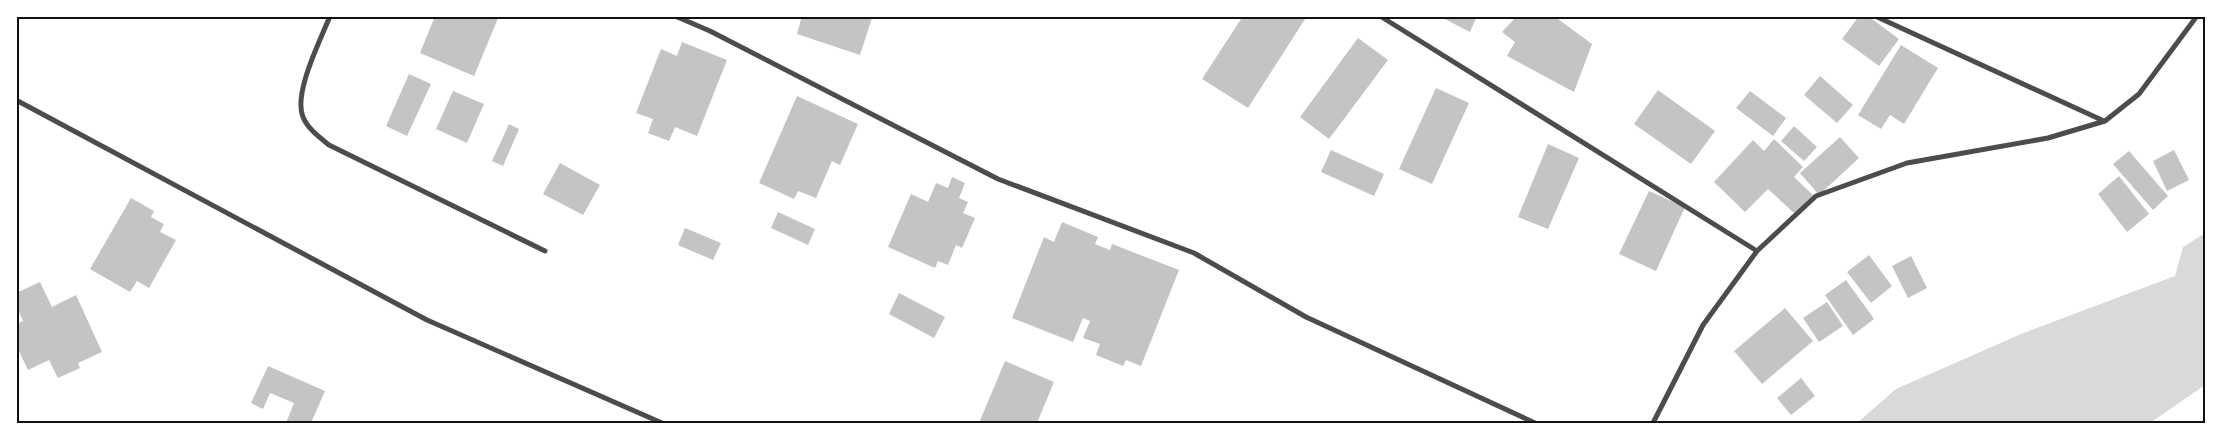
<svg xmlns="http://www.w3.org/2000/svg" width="2221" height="439" viewBox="0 0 2221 439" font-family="'Golos Text',sans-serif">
	<rect width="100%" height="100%" fill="#fff"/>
	<path fill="#d9d9d9" d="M 2205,233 L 2205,385 L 2150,423 L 1857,423 L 1896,389 L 2021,334 L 2175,276 L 2183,247 Z"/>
	<path fill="#c4c4c4" d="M 435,16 L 499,16 L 474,76 L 420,53 Z
		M 802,16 L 867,16 L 872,18 L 860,55 L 797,34 Z
		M 1243,16 L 1307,16 L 1248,108 L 1202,79 Z
		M 1439,16 L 1477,16 L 1470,32 Z
		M 1517,16 L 1554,16 L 1592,44 L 1574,92 L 1507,56 L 1515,42 L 1502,32 Z
		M 1859,16 L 1868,16 L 1899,39 L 1879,66 L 1842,39 Z
		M 1358,38 L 1388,60 L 1329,139 L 1300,117 Z
		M 682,42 L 727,60 L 697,136 L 675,127 L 669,141 L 648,133 L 653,119 L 636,113 L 661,49 L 677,56 Z
		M 1901,45 L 1938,68 L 1904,124 L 1890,115 L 1881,129 L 1858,115 Z
		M 409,74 L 431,84 L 407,136 L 386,126 Z
		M 1820,76 L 1853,105 L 1837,123 L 1804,95 Z
		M 1436,88 L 1469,103 L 1432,184 L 1399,169 Z
		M 1658,90 L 1715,131 L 1691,164 L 1634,124 Z
		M 453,91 L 484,104 L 467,143 L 436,129 Z
		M 1750,91 L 1786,118 L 1773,136 L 1736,108 Z
		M 797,96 L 858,124 L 840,165 L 832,161 L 816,198 L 798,191 L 794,199 L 759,183 Z
		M 509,124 L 519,129 L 503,166 L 492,161 Z
		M 1794,126 L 1817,147 L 1804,161 L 1781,141 Z
		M 1840,137 L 1859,158 L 1819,195 L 1800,173 Z
		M 1774,139 L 1803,167 L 1794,177 L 1813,195 L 1795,214 L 1768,189 L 1745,212 L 1714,182 L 1753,140 L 1764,151 Z
		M 1548,144 L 1579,158 L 1548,229 L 1518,217 Z
		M 1331,150 L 1384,174 L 1374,196 L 1321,172 Z
		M 2174,150 L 2189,180 L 2167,191 L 2153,161 Z
		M 2129,151 L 2168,196 L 2153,210 L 2113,164 Z
		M 560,163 L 600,185 L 583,215 L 543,194 Z
		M 2119,176 L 2149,214 L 2127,232 L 2098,194 Z
		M 952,177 L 965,183 L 959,198 L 968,202 L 963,213 L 975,218 L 962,248 L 956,245 L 948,265 L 938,261 L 935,268 L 888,247 L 911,194 L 928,202 L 936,183 L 948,188 Z
		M 1649,191 L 1685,207 L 1656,271 L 1619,254 Z
		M 131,198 L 154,211 L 151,217 L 164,224 L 160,232 L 176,240 L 149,288 L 137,281 L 130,292 L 90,269 Z
		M 778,212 L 815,229 L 808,245 L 771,228 Z
		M 1062,222 L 1098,237 L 1095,244 L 1110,250 L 1112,244 L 1179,270 L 1141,366 L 1126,360 L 1123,366 L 1096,355 L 1100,344 L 1083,338 L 1090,321 L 1083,318 L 1073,342 L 1012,318 L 1044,237 L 1054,242 Z
		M 685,228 L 721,243 L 713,260 L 678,245 Z
		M 1869,255 L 1892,286 L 1871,303 L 1847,272 Z
		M 1911,256 L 1927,288 L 1908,298 L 1892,266 Z
		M 1846,280 L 1874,319 L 1853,335 L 1825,295 Z
		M 40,282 L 52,307 L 76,295 L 102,352 L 78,363 L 80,368 L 58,378 L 49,360 L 28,370 L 16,345 L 16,324 L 23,321 L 16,305 L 16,293 Z
		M 899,293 L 945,317 L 934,338 L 889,314 Z
		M 1827,302 L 1843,326 L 1819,342 L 1803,318 Z
		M 1785,308 L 1813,341 L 1762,384 L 1734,351 Z
		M 1005,361 L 1054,382 L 1037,423 L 979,423 Z
		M 268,366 L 325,391 L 311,423 L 286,423 L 294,403 L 270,393 L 263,409 L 251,403 Z
		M 1801,378 L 1815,396 L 1791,415 L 1777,398 Z"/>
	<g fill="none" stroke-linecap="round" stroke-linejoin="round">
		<path stroke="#4c4c4c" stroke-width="5" d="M 330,16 C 321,39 293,93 303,117 C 308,129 319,137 329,145 L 545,251
			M 675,16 L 710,31 L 998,179 L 1194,253 L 1306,317 L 1535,423
			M 1380,16 L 1757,251
			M 1875,16 L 2104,121
			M 16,100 L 427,320 L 662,423
			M 1653,423 L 1703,325 L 1757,251 L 1816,196 L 1907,163 L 2048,138 L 2105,121 L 2139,94 L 2197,16"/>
	</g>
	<rect width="2221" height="439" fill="none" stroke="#ffffff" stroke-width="35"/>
	<rect x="18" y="18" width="2186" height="404" fill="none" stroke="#111" stroke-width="2"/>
</svg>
